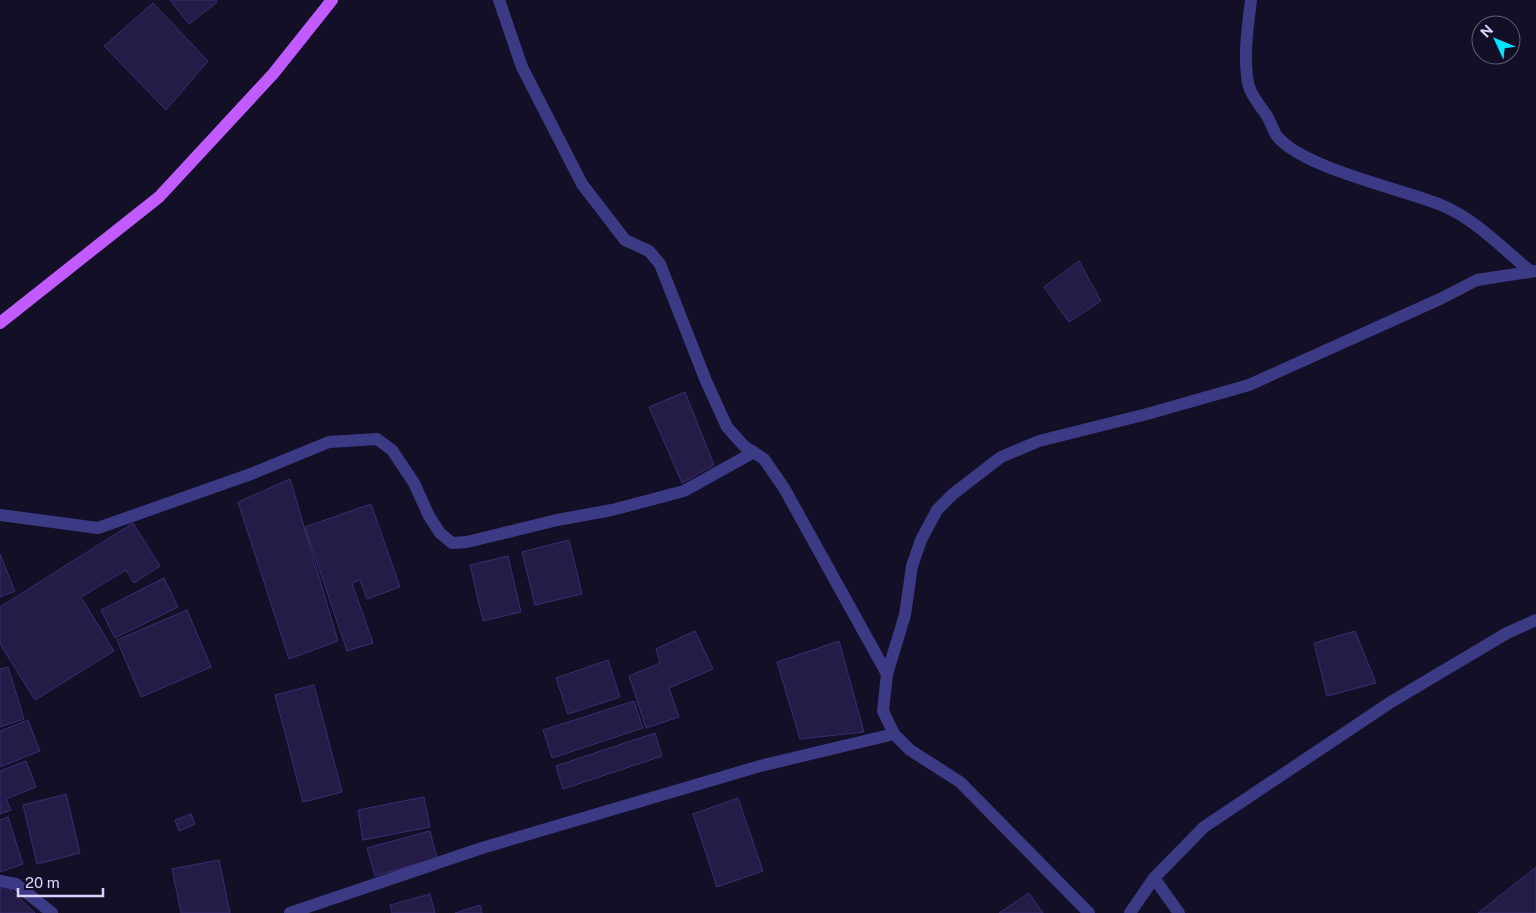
<svg xmlns="http://www.w3.org/2000/svg" width="1536" height="913" viewBox="0 0 1536 913" font-family="'Public Sans',sans-serif">
	<rect width="100%" height="100%" fill="#130f26"/>
	<path fill="#241b47" stroke="#3b2d73" d="M 170,0 L 216,0 L 217,2 L 189,24 Z
		M 153,3 L 208,61 L 166,110 L 104,46 Z
		M 1079,261 L 1101,301 L 1069,322 L 1044,287 Z
		M 685,392 L 714,465 L 682,483 L 649,407 Z
		M 290,479 L 338,641 L 289,659 L 238,502 Z
		M 371,504 L 400,587 L 367,599 L 360,580 L 352,583 L 373,643 L 347,651 L 305,527 Z
		M 133,523 L 160,566 L 134,583 L 126,570 L 81,597 L 114,651 L 35,700 L 0,644 L 0,607 Z
		M 569,540 L 582,594 L 535,605 L 522,552 Z
		M 0,554 L 15,591 L 0,597 Z
		M 508,556 L 521,612 L 483,621 L 470,565 Z
		M 164,578 L 178,607 L 115,638 L 101,610 Z
		M 187,610 L 211,667 L 141,697 L 117,640 Z
		M 695,631 L 713,669 L 669,688 L 679,717 L 646,728 L 629,676 L 660,663 L 656,649 Z
		M 1355,631 L 1376,683 L 1327,696 L 1314,643 Z
		M 839,641 L 864,732 L 800,739 L 777,662 Z
		M 608,660 L 620,697 L 568,714 L 556,678 Z
		M 8,667 L 24,719 L 0,727 L 0,669 Z
		M 314,685 L 342,792 L 303,802 L 275,695 Z
		M 634,701 L 643,728 L 552,758 L 543,730 Z
		M 28,720 L 40,751 L 0,767 L 0,731 Z
		M 655,733 L 662,756 L 563,789 L 556,766 Z
		M 26,761 L 36,787 L 6,799 L 11,810 L 0,814 L 0,771 Z
		M 66,794 L 80,853 L 37,864 L 23,805 Z
		M 424,797 L 430,827 L 363,840 L 358,810 Z
		M 738,798 L 763,871 L 717,887 L 693,814 Z
		M 191,814 L 195,824 L 179,831 L 175,820 Z
		M 8,817 L 23,864 L 0,872 L 0,820 Z
		M 430,831 L 437,858 L 375,876 L 367,848 Z
		M 219,860 L 230,913 L 181,913 L 172,869 Z
		M 1536,867 L 1536,913 L 1478,913 Z
		M 5,884 L 35,913 L 0,913 L 0,889 Z
		M 1029,893 L 1043,913 L 999,913 Z
		M 430,894 L 435,913 L 392,913 L 390,905 Z
		M 480,905 L 482,913 L 455,913 Z"/>
	<g fill="none" stroke-linecap="round" stroke-linejoin="round">
		<path stroke="#3d3a85" stroke-width="12" d="M 499,0 L 522,67 L 582,184 L 625,240 L 649,251 L 660,264 L 706,381 L 727,427 L 744,446 L 764,459 L 784,488 L 887,674 L 883,711 L 894,734 L 910,750 L 960,782 L 1089,913
			M 1251,0 C 1248,25 1244,51 1247,76 C 1248,93 1258,102 1267,116 C 1271,122 1273,131 1277,136 C 1302,168 1402,189 1441,205 C 1474,218 1502,248 1529,270
			M 0,515 L 98,528 L 251,474 L 329,442 L 377,439 L 392,450 L 414,483 L 429,516 L 440,533 L 452,543 L 467,542 L 557,520 L 612,510 L 684,491 L 754,452
			M 887,674 L 905,615 L 912,566 L 921,540 L 937,510 L 953,494 L 1001,457 L 1039,441 L 1147,414 L 1249,385 L 1440,299 L 1477,280 L 1536,271
			M 1154,878 L 1179,913
			M 0,881 L 16,884 L 52,913
			M 290,913 L 482,848 L 760,766 L 894,734
			M 1130,913 L 1154,878 L 1204,827 L 1391,702 L 1507,633 L 1536,620"/>
		<path stroke="#c25bff" stroke-width="12" d="M 0,323 L 159,197 L 273,74 L 332,0"/>
	</g>
	<g transform="translate(1496 40) rotate(314)"><circle r="24" fill="#130f26" stroke="#625e7d"/>
	<path d="M0-4L9 19L0 12L-9 19Z" fill="#00e5ff"/>
	<text y="-8" font-size="14" font-weight="bold" text-anchor="middle" fill="#d9d4ff">N</text>
	</g>
	<path d="M18 888v8h85v-8" fill="none" stroke="#d9d4ff" stroke-width="2.5"/>
	<text x="25" y="888" font-size="15" fill="#d9d4ff" stroke="#130f26" stroke-width="4" paint-order="stroke">20 m</text>
</svg>
